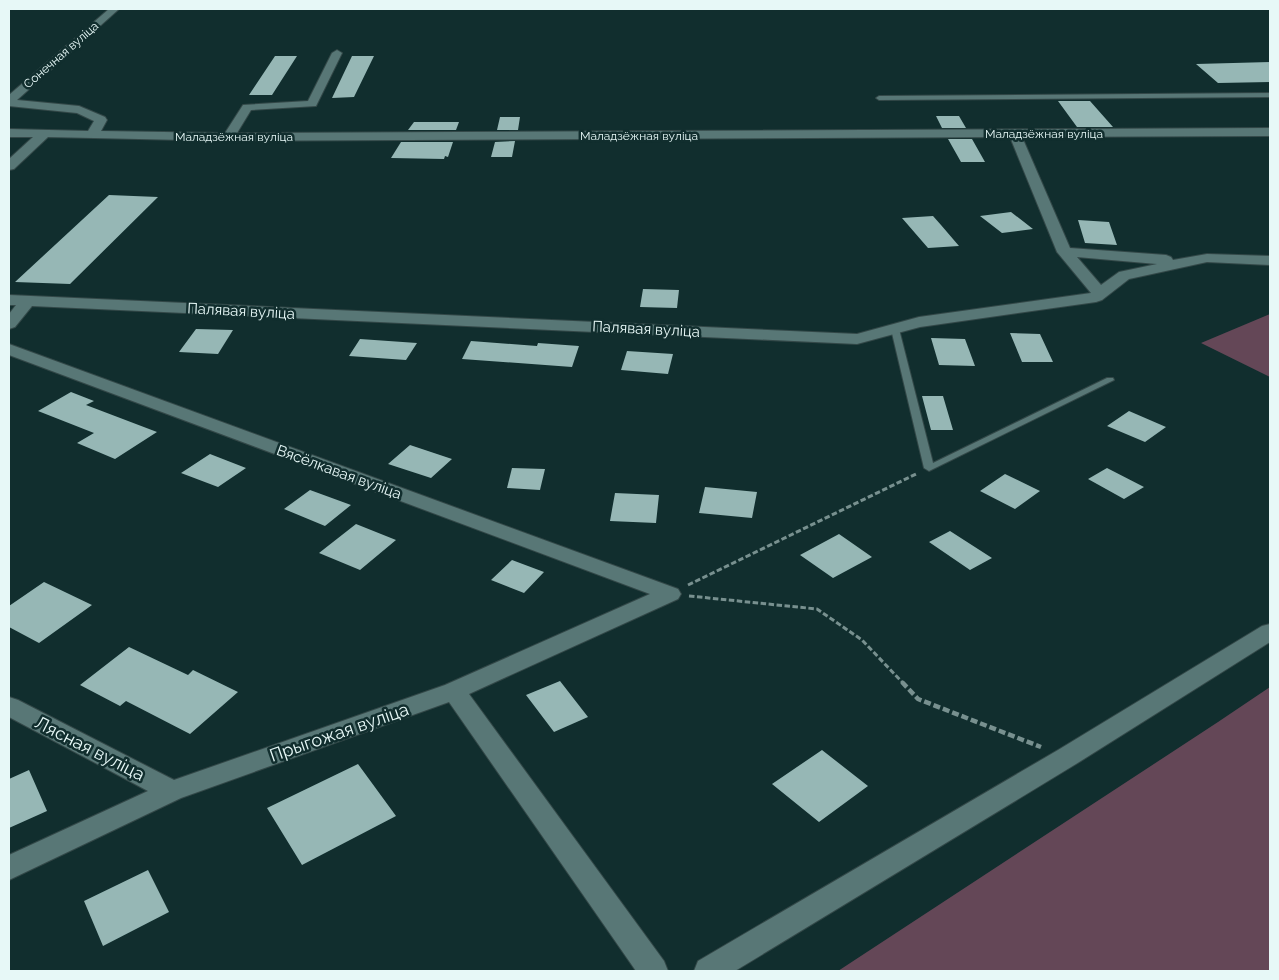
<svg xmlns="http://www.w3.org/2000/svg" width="1279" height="980" viewBox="0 0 1279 980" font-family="Raleway,sans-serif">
	<rect width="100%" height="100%" fill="#112e2e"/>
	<path fill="#644757" d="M 1270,314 L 1270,377 L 1201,343 Z
		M 1270,687 L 1270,971 L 838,971 L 1218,722 Z"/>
	<path fill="#96b7b5" d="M 275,56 L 297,56 L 272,95 L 249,95 Z
		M 352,56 L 374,56 L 354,97 L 332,98 Z
		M 1270,62 L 1270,82 L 1218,83 L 1196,64 Z
		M 1058,101 L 1090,101 L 1113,127 L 1077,127 Z
		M 936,116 L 959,116 L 966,128 L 942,128 Z
		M 500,117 L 520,117 L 518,130 L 497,130 Z
		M 414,122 L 459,122 L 456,130 L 408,130 Z
		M 948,139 L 972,139 L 985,162 L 961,162 Z
		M 515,141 L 512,157 L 491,157 L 495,142 Z
		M 401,142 L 453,142 L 448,157 L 445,156 L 444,159 L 391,158 Z
		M 109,195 L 158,197 L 70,284 L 15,282 Z
		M 1011,212 L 1033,229 L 1002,233 L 980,216 Z
		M 933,216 L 941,225 L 959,246 L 928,248 L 902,218 Z
		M 1078,220 L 1109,222 L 1117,245 L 1085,243 Z
		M 643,289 L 679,290 L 677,308 L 640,307 Z
		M 196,329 L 233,330 L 218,354 L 179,352 Z
		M 1010,333 L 1040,334 L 1053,362 L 1022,362 Z
		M 931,338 L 965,339 L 975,366 L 939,365 Z
		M 360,339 L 417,343 L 406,360 L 349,356 Z
		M 471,341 L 537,346 L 538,343 L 579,346 L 572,367 L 462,359 Z
		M 627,351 L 673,354 L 668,374 L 621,370 Z
		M 71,392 L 94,401 L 86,405 L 157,432 L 115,459 L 77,443 L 94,433 L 38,411 Z
		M 922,396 L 943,396 L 953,430 L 931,430 Z
		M 1129,411 L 1166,427 L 1145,442 L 1107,426 Z
		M 410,445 L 452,459 L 431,478 L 388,464 Z
		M 210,454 L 246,468 L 218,487 L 181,473 Z
		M 512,468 L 545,469 L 540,490 L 507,488 Z
		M 1107,468 L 1144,487 L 1124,499 L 1088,479 Z
		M 1005,474 L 1040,491 L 1015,509 L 980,491 Z
		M 705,487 L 757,492 L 752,518 L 699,513 Z
		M 310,490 L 351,505 L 325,526 L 284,509 Z
		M 615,493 L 659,495 L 656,523 L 610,521 Z
		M 356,524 L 396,540 L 360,570 L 319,553 Z
		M 950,531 L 992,558 L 970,570 L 929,542 Z
		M 839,534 L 872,557 L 833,578 L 800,555 Z
		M 512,560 L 544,572 L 524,593 L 491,580 Z
		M 44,582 L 92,605 L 39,643 L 9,627 L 9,606 Z
		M 129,647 L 188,675 L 193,670 L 238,692 L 190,734 L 126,701 L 120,706 L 80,685 Z
		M 560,681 L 588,717 L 554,732 L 526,695 Z
		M 822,750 L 868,786 L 819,822 L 772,784 Z
		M 358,764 L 396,816 L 302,865 L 267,808 Z
		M 29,770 L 47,811 L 9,828 L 9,779 Z
		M 148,870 L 169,912 L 103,946 L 84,901 Z"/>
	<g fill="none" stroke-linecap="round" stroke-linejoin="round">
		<g stroke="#334848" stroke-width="2">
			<path id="service" d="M 1270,93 L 1270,97 L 879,100 L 876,98 L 879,96 Z
				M 892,327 L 895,327 L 899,329 L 933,463 L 1107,378 L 1113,378 L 1114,380 L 929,471 L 924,468 L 891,329 Z"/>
		</g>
		<g stroke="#334848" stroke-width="2">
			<path id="minor" d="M 109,9 L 119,9 L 17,100 L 79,106 L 105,117 L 107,120 L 101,131 L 225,133 L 243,105 L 308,101 L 332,53 L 337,50 L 342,53 L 316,106 L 251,110 L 237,133 L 1270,128 L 1270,136 L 1022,137 L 1070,248 L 1166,255 L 1171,257 L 1173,260 L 1207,254 L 1270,256 L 1270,265 L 1207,262 L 1129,279 L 1102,300 L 1096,302 L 920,327 L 857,344 L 32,306 L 15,327 L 9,329 L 9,314 L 16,305 L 9,305 L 9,295 L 857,334 L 919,317 L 1091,293 L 1057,252 L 1010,137 L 229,141 L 48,137 L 14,169 L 9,170 L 9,159 L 33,137 L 9,137 L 9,129 L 88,131 L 94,121 L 77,113 L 9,106 L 9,95 ZM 1077,257 L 1157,264 L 1119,272 L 1101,285 Z
				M 9,344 L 678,589 L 681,594 L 678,599 L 469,694 L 664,961 L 668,971 L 636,971 L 449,702 L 181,798 L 9,880 L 9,855 L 148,791 L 9,717 L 9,697 L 18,700 L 174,780 L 445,685 L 650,594 L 9,355 Z
				M 1270,624 L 1270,642 L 1076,764 L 735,971 L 694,971 L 698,961 L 1058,750 L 1262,626 Z"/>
		</g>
		<path stroke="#78908f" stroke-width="3" stroke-dasharray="5.5 2.5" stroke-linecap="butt" d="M 688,585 L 916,474
			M 689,596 L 817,609 L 862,640 L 903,683"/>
		<path stroke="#78908f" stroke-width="4.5" stroke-dasharray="7 3" stroke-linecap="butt" d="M 902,682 L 918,699 L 1041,747"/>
		<use href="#service" fill="#587776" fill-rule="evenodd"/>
		<use href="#minor" fill="#587776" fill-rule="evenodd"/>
	</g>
	<g text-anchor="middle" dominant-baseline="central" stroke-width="5" stroke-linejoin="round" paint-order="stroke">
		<g font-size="12" fill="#e7f8f7" stroke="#112e2e">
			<text transform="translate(61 55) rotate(-41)">Сонечная вуліца</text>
			<text x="1044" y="134">Маладзёжная вуліца</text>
			<text x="639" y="136">Маладзёжная вуліца</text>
			<text x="234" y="137">Маладзёжная вуліца</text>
		</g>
		<g font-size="15" fill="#e7f8f7" stroke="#112e2e">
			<text transform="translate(241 311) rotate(3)">Палявая вуліца</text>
			<text transform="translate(646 329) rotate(3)">Палявая вуліца</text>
			<text transform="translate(339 472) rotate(20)">Вясёлкавая вуліца</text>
		</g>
		<g font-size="18" fill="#e7f8f7" stroke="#112e2e">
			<text transform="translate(339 732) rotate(-19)">Прыгожая вуліца</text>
			<text transform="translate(90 748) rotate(27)">Лясная вуліца</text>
		</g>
	</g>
	<rect width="1279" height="980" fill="none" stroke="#e7f8f7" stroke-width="20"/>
</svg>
